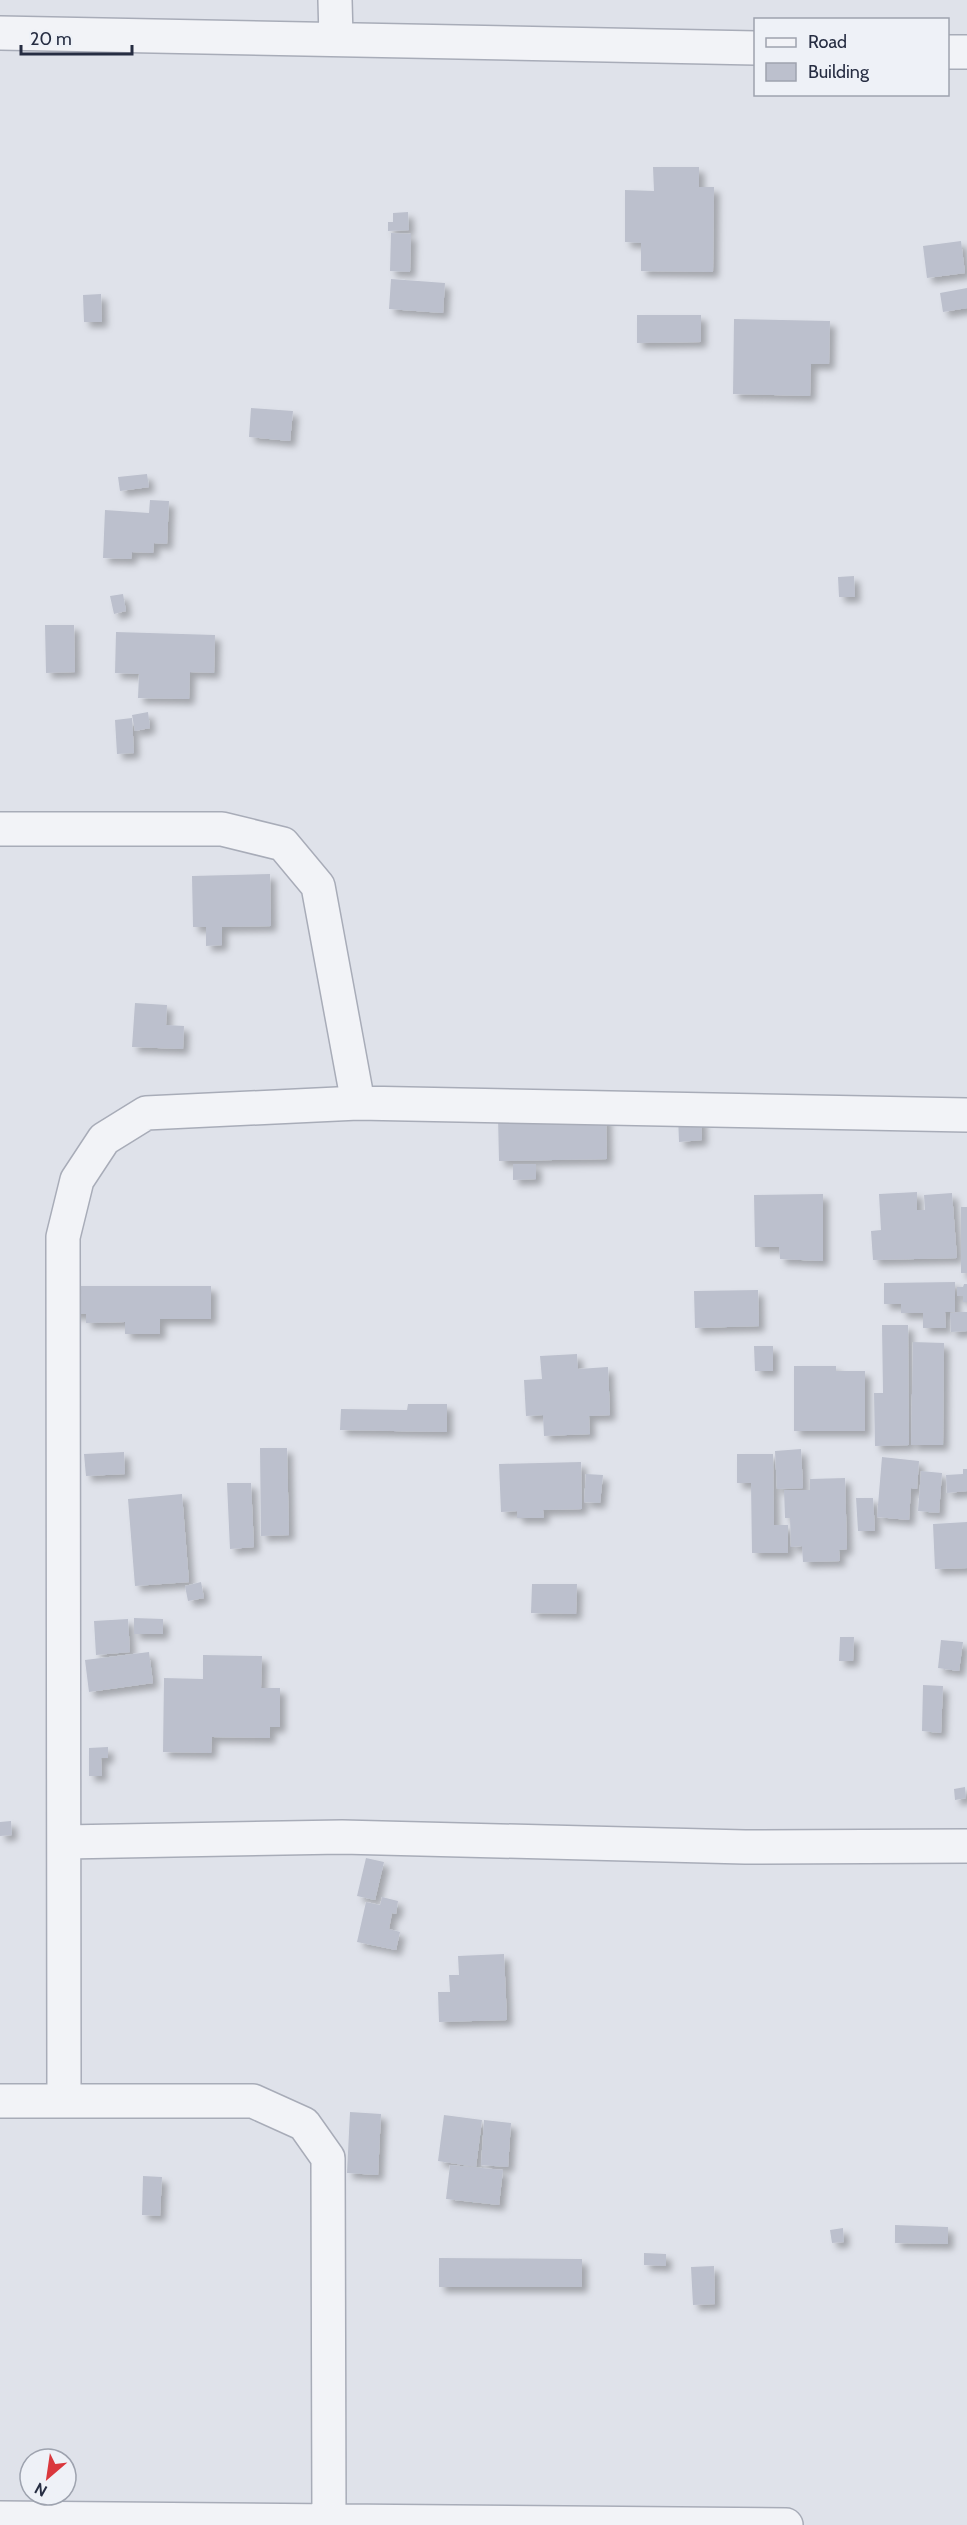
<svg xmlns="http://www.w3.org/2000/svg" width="967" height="2525" viewBox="0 0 967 2525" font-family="Cabin,sans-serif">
	<defs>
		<filter id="shadow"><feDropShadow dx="5.5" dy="5.5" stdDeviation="3" flood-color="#0004"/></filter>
	</defs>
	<rect width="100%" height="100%" fill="#dfe2ea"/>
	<path fill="#bcc0cd" filter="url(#shadow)" d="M 653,167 L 699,167 L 699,187 L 714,187 L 713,272 L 641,271 L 641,243 L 625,242 L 625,190 L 654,191 Z
		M 408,212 L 409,230 L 388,231 L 388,222 L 393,222 L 393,213 Z
		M 391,233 L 411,234 L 410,272 L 390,271 Z
		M 961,241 L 965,273 L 927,278 L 923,246 Z
		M 391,279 L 445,283 L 443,313 L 389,309 Z
		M 967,288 L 967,308 L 943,312 L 940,293 Z
		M 101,294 L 102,322 L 84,322 L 83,295 Z
		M 637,315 L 701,315 L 701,342 L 637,343 Z
		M 734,319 L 830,321 L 829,364 L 811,364 L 810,396 L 733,394 Z
		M 251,408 L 293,411 L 290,441 L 249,437 Z
		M 147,474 L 149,487 L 120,491 L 118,477 Z
		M 150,500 L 169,501 L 167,544 L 154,543 L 153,553 L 132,552 L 131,559 L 103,558 L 105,510 L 149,513 Z
		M 854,576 L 855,597 L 839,597 L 838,577 Z
		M 123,594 L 126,611 L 114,614 L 110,596 Z
		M 45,625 L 74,625 L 75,672 L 46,673 Z
		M 116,632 L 215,635 L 214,673 L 190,672 L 189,699 L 138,698 L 139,674 L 115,673 Z
		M 148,712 L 150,728 L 135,731 L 132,715 Z
		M 132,718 L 134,753 L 117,754 L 115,720 Z
		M 270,874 L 271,926 L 222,927 L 222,945 L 206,946 L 206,927 L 193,927 L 192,876 Z
		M 135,1003 L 167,1005 L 166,1025 L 184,1026 L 183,1049 L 132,1047 Z
		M 606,1115 L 607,1159 L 499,1161 L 498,1117 Z
		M 701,1115 L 702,1140 L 679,1142 L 678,1116 Z
		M 513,1164 L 536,1164 L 536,1179 L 513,1180 Z
		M 917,1192 L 917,1210 L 925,1210 L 924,1195 L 952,1193 L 957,1258 L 873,1260 L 871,1231 L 881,1230 L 879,1194 Z
		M 823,1194 L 823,1261 L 780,1259 L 779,1247 L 755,1247 L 754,1195 Z
		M 961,1207 L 967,1207 L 967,1273 L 961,1273 Z
		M 955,1282 L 955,1312 L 945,1312 L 946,1328 L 923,1328 L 923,1313 L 901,1313 L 901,1304 L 884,1304 L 884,1283 Z
		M 964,1284 L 967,1284 L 967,1302 L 963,1302 L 963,1296 L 957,1296 L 957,1287 L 963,1287 Z
		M 70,1286 L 211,1286 L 211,1319 L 160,1319 L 160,1334 L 125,1334 L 125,1322 L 86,1323 L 86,1314 L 70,1314 Z
		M 758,1290 L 759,1326 L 695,1328 L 694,1291 Z
		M 959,1312 L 967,1312 L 967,1331 L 951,1332 L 950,1313 Z
		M 882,1325 L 908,1325 L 909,1445 L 875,1446 L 874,1393 L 883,1393 Z
		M 913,1342 L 944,1343 L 943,1445 L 911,1445 Z
		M 754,1346 L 773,1346 L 773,1371 L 755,1371 Z
		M 577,1354 L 578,1369 L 608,1367 L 610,1415 L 589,1416 L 590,1434 L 544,1436 L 543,1415 L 526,1416 L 524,1380 L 542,1379 L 540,1356 Z
		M 794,1366 L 836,1366 L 836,1371 L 865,1371 L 865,1431 L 794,1431 Z
		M 408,1404 L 447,1404 L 447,1432 L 340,1430 L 341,1409 L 407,1410 Z
		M 260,1448 L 287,1448 L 289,1535 L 261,1536 Z
		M 801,1449 L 803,1488 L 777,1489 L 775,1451 Z
		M 124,1452 L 125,1474 L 86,1476 L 84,1454 Z
		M 737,1454 L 773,1454 L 774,1525 L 788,1525 L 788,1553 L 752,1553 L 751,1483 L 737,1483 Z
		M 882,1457 L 919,1461 L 917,1489 L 911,1488 L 909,1520 L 877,1517 Z
		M 581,1462 L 582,1509 L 543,1510 L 544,1518 L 517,1518 L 517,1511 L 501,1512 L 499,1464 Z
		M 963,1469 L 967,1469 L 967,1491 L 947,1493 L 946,1475 L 963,1474 Z
		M 921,1471 L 942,1473 L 939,1513 L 918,1511 Z
		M 586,1474 L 603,1475 L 600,1503 L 584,1502 Z
		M 845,1478 L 847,1549 L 839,1550 L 840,1561 L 803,1562 L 802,1546 L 791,1547 L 790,1518 L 785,1518 L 784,1490 L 810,1490 L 810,1479 Z
		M 227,1483 L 251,1483 L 254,1547 L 230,1549 Z
		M 182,1494 L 189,1582 L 135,1586 L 128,1499 Z
		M 856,1498 L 873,1498 L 875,1531 L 858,1531 Z
		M 967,1522 L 967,1568 L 935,1569 L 933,1524 Z
		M 201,1582 L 204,1598 L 188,1601 L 185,1586 Z
		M 532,1584 L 577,1584 L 576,1614 L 531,1613 Z
		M 134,1618 L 163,1619 L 163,1634 L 134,1634 Z
		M 128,1619 L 130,1652 L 96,1655 L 94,1621 Z
		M 840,1637 L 854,1637 L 853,1661 L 839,1661 Z
		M 941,1640 L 963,1642 L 959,1671 L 938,1668 Z
		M 149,1652 L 153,1683 L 89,1692 L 85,1660 Z
		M 203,1655 L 262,1656 L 261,1688 L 280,1688 L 280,1727 L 270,1727 L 270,1738 L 212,1737 L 211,1753 L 163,1752 L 164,1678 L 203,1679 Z
		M 923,1685 L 943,1686 L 941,1733 L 922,1731 Z
		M 108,1747 L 108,1758 L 101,1758 L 102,1776 L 89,1776 L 89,1748 Z
		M 965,1787 L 966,1798 L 955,1800 L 954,1789 Z
		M 11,1821 L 12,1835 L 0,1836 L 0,1822 Z
		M 366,1858 L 384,1862 L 375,1900 L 357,1896 Z
		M 382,1897 L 398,1901 L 396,1914 L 392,1913 L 389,1929 L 400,1932 L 396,1950 L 357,1942 L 366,1902 L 380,1905 Z
		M 504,1954 L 507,2020 L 439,2022 L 438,1992 L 450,1992 L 449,1975 L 459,1975 L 458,1956 Z
		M 350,2112 L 381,2114 L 378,2175 L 347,2173 Z
		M 444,2115 L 482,2120 L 476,2167 L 438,2161 Z
		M 484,2120 L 511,2123 L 508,2167 L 481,2165 Z
		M 450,2165 L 503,2170 L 499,2205 L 446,2199 Z
		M 143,2176 L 162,2177 L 160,2216 L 142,2215 Z
		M 895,2225 L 948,2227 L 948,2244 L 895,2243 Z
		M 843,2228 L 844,2242 L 832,2243 L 830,2230 Z
		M 644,2253 L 666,2254 L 666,2266 L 644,2265 Z
		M 439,2258 L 582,2259 L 582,2287 L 439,2287 Z
		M 714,2266 L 715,2304 L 693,2305 L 691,2267 Z"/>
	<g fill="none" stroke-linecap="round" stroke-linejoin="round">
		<g stroke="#a8acb8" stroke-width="36">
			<path id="minor" d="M 335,0 L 336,38
				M 0,33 L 756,48
				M 948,52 L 967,52
				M 0,829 L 222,829 L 283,844 L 318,886 L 358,1103
				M 65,1842 L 342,1837 L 745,1847 L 967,1846
				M 0,2101 L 253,2101 L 304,2124 L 328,2158 L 329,2520
				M 64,2101 L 63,1237 L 77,1180 L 104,1139 L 146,1113 L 358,1103 L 967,1115
				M 0,2518 L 786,2525"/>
		</g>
		<use href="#minor" stroke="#f2f3f7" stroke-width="33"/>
	</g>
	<rect x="754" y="18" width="195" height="78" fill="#eef1f7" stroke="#9ea3af" stroke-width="1.5"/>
	<rect x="766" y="38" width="30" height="9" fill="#f2f3f7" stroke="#9ea3af" stroke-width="1.5"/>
	<text x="808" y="48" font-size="18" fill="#262d42">Road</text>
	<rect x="766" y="63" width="30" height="18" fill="#bcc0cd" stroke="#9ea3af" stroke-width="1.5"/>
	<text x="808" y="78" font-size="18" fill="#262d42">Building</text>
	<g transform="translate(48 2477) rotate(209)"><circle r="28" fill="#eef1f7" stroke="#9ea3af" stroke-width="1.5"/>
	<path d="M0-4.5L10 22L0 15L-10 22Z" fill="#da383d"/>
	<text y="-9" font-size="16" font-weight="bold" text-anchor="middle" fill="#262d42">N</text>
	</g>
	<path d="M21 45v9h111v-9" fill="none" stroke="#262d42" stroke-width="3"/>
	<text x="30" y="45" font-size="18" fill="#262d42" stroke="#eef1f7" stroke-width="4.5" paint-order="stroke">20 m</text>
</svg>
